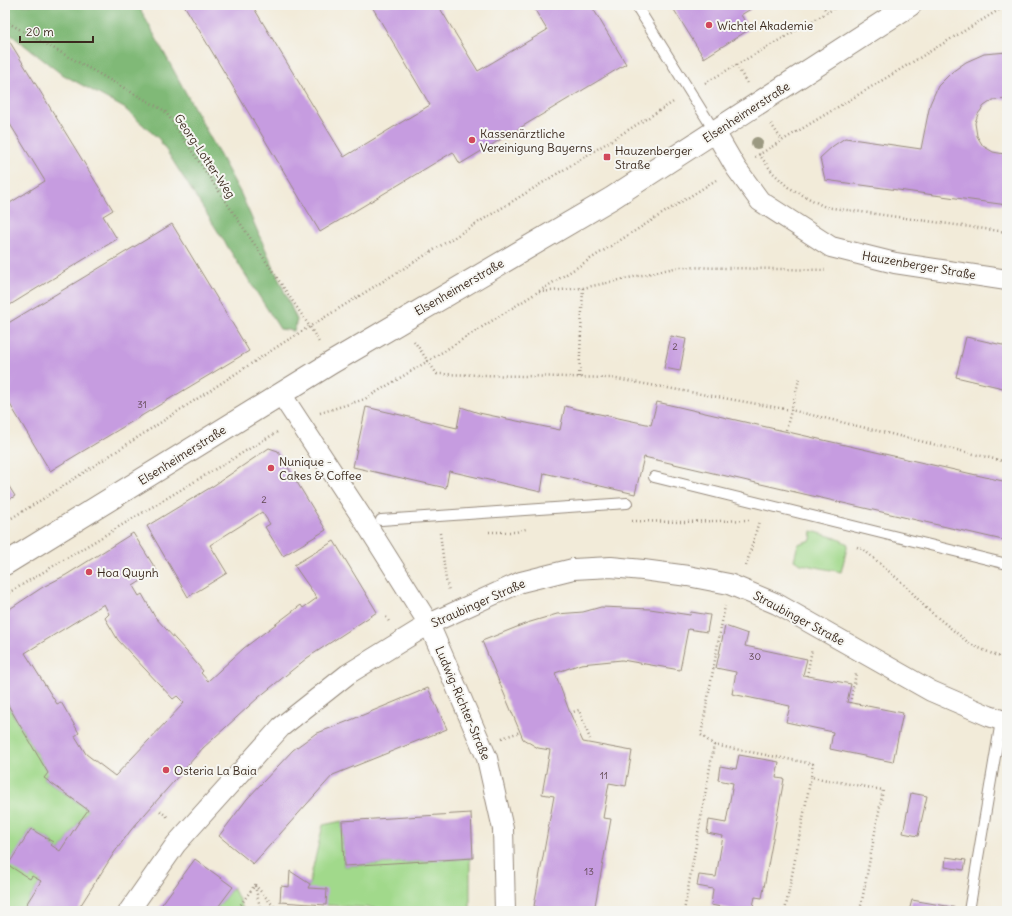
<svg xmlns="http://www.w3.org/2000/svg" width="1012" height="916" viewBox="0 0 1012 916" font-family="Delius,sans-serif">
	<rect width="100%" height="100%" fill="#f6f6f2"/>
	<filter id="ink" filterUnits="userSpaceOnUse"><feTurbulence type="fractalNoise" baseFrequency=".025" numOctaves="2"/><feDisplacementMap in="SourceGraphic" scale="8" xChannelSelector="R" yChannelSelector="G"/><feConvolveMatrix kernelMatrix="1 2 1 2 8 2 1 2 1" color-interpolation-filters="sRGB"/></filter>
	<filter id="wash" filterUnits="userSpaceOnUse"><feTurbulence type="fractalNoise" baseFrequency=".012" numOctaves="4" result="noise"/><feDisplacementMap in="SourceGraphic" scale="16" xChannelSelector="R" yChannelSelector="G"/><feGaussianBlur stdDeviation="0.9" result="paint"/><feColorMatrix in="noise" values="0 0 0 0 0 0 0 0 0 0 0 0 0 0 0 0 0 1.4 0 .05"/><feComposite in="paint" operator="in"/></filter>
	<g filter="url(#wash)">
		<rect width="100%" height="100%" fill="#f2ebd9"/>
		<path fill="#a1d98b" stroke="#6e8254" d="M 812,531 L 836,538 L 848,544 L 841,572 L 801,564 L 794,560 L 798,544 L 811,540 Z
			M 5,700 L 48,773 L 44,778 L 88,810 L 77,825 L 60,851 L 51,845 L 53,842 L 31,829 L 9,865 L 30,878 L 32,876 L 41,881 L 22,911 L 5,911 Z
			M 342,821 L 344,866 L 470,858 L 470,911 L 416,911 L 326,905 L 308,888 L 323,825 Z
			M 233,887 L 244,911 L 215,911 Z"/>
		<path fill="#80b977" stroke="#5e724a" d="M 5,5 L 138,5 L 241,194 L 297,320 L 294,331 L 280,329 L 159,139 L 124,108 L 60,73 L 5,30 Z"/>
		<g id="blocks">
			<path fill="#c69ce0" fill-rule="evenodd" d="M 184,5 L 252,5 L 344,157 L 430,105 L 371,5 L 438,5 L 478,71 L 547,30 L 532,5 L 591,5 L 626,64 L 460,164 L 453,152 L 320,232 Z
				M 671,5 L 757,5 L 741,15 L 750,29 L 704,58 Z
				M 8,39 L 113,210 L 103,216 L 117,239 L 5,308 L 5,206 L 45,181 L 5,116 L 5,41 Z
				M 1007,52 L 1007,99 L 993,100 L 984,106 L 978,114 L 975,123 L 977,136 L 983,146 L 993,152 L 1004,154 L 1007,152 L 1007,205 L 825,180 L 820,158 L 833,146 L 845,138 L 921,149 L 930,104 L 938,86 L 952,72 L 966,62 L 984,54 Z
				M 172,224 L 249,351 L 50,471 L 5,396 L 5,325 Z
				M 671,336 L 686,339 L 680,371 L 664,368 Z
				M 966,337 L 1007,346 L 1007,389 L 956,377 Z
				M 657,402 L 1007,482 L 1007,541 L 644,457 L 635,494 L 544,473 L 541,492 L 449,471 L 446,488 L 353,467 L 366,407 L 457,428 L 461,407 L 479,413 L 560,430 L 565,406 L 576,409 L 651,425 Z
				M 269,448 L 278,451 L 326,530 L 283,556 L 265,527 L 270,524 L 262,512 L 210,545 L 227,573 L 188,597 L 147,526 L 213,486 Z
				M 5,480 L 15,496 L 5,502 Z
				M 133,533 L 157,571 L 133,586 L 139,596 L 142,594 L 155,617 L 186,651 L 203,671 L 201,673 L 208,681 L 244,648 L 301,605 L 303,608 L 317,598 L 294,565 L 334,541 L 377,612 L 307,658 L 259,697 L 203,748 L 131,830 L 114,853 L 77,911 L 22,911 L 41,881 L 32,876 L 30,879 L 8,865 L 31,829 L 53,842 L 51,845 L 60,851 L 77,825 L 88,810 L 44,778 L 48,773 L 5,700 L 5,612 L 43,587 L 66,575 ZM 104,604 L 109,614 L 105,618 L 118,640 L 173,699 L 177,696 L 184,703 L 115,776 L 86,754 L 75,736 L 79,733 L 61,702 L 57,704 L 45,685 L 25,653 Z
				M 601,607 L 650,609 L 690,615 L 691,612 L 710,615 L 707,632 L 688,629 L 680,670 L 622,660 L 581,664 L 555,673 L 570,713 L 583,742 L 632,751 L 626,786 L 609,783 L 603,818 L 611,819 L 594,911 L 536,911 L 537,907 L 534,906 L 554,796 L 542,794 L 550,750 L 538,748 L 523,739 L 482,641 L 527,623 L 557,614 L 583,612 Z
				M 725,626 L 748,634 L 745,646 L 807,659 L 803,675 L 851,684 L 847,702 L 903,713 L 893,762 L 830,749 L 833,732 L 786,722 L 790,706 L 732,694 L 736,672 L 716,668 Z
				M 428,688 L 447,729 L 333,775 L 253,864 L 219,836 L 247,799 L 293,750 L 315,734 L 346,722 Z
				M 739,755 L 779,762 L 776,778 L 784,779 L 762,898 L 755,897 L 752,911 L 741,911 L 711,905 L 713,889 L 697,886 L 699,875 L 716,877 L 723,836 L 707,833 L 709,820 L 726,823 L 733,783 L 718,780 L 720,766 L 736,769 Z
				M 911,793 L 927,796 L 918,836 L 903,833 Z
				M 471,813 L 473,858 L 344,866 L 342,821 Z
				M 946,857 L 966,860 L 964,870 L 945,867 Z
				M 195,859 L 233,887 L 215,911 L 157,911 Z
				M 290,871 L 310,884 L 308,888 L 327,889 L 326,905 L 280,902 L 281,886 L 289,887 Z
				M 912,900 L 958,908 L 958,911 L 909,911 Z"/>
		</g>
	</g>
	<g filter="url(#ink)">
		<use href="#blocks" fill-opacity="0" stroke="#968a7c" stroke-width="1"/>
		<g fill="none" stroke-linecap="round" stroke-linejoin="round">
			<g stroke="#968a7c" stroke-width="12">
				<path id="lane" d="M 636,5 L 715,132
					M 654,477 L 1007,564
					M 381,520 L 627,503
					M 969,911 L 1001,721"/>
			</g>
			<g stroke="#968a7c" stroke-width="22">
				<path id="street" d="M 715,132 L 736,168 L 760,201 L 831,247 L 895,263 L 1007,280
					M 281,394 L 365,522 L 429,624 L 487,758 L 503,829 L 505,911
					M 129,911 L 176,844 L 281,727 L 348,674 L 429,624 L 521,582 L 573,569 L 611,567 L 643,570 L 688,576 L 729,584 L 777,604 L 931,691 L 989,716 L 1007,722"/>
			</g>
			<g stroke="#968a7c" stroke-width="24">
				<path id="secondary" d="M 5,564 L 331,363 L 612,198 L 910,5"/>
			</g>
			<path stroke="#968a7c" stroke-width="2.5" stroke-dasharray="1 3" stroke-linecap="butt" d="M 822,5 L 827,12
				M 5,21 L 165,111 L 310,327 L 320,344
				M 736,65 L 747,83
				M 705,83 L 840,5
				M 771,124 L 782,140
				M 759,154 L 773,173 L 788,187 L 825,207 L 1007,232
				M 755,157 L 1007,5
				M 539,292 L 583,288 L 679,267 L 825,270
				M 414,341 L 437,374 L 611,378 L 791,410 L 1007,462
				M 579,377 L 583,288
				M 320,413 L 365,399 L 428,361 L 716,180
				M 786,430 L 800,376
				M 632,521 L 683,522 L 749,520
				M 5,522 L 46,497 L 283,343 L 675,101
				M 489,532 L 516,532 L 526,529
				M 440,533 L 446,580 L 449,591
				M 857,547 L 864,550 L 906,586 L 926,608 L 970,644 L 997,656 L 1007,658
				M 746,566 L 759,521
				M 5,595 L 279,431
				M 386,617 L 390,623
				M 807,676 L 812,649
				M 850,703 L 856,674
				M 570,713 L 579,710 L 590,739
				M 502,738 L 520,732
				M 714,745 L 813,764 L 811,777 L 883,790 L 860,911
				M 160,811 L 169,818
				M 255,886 L 261,911
				M 236,911 L 255,885 L 277,910 L 282,911
				M 684,911 L 714,745 L 701,735 L 725,606
				M 785,911 L 811,777"/>
			<use href="#lane" stroke="#fff" stroke-width="10"/>
			<use href="#street" stroke="#fff" stroke-width="20"/>
			<use href="#secondary" stroke="#fff" stroke-width="22"/>
		</g>
		<circle fill="#9b9981" cx="757" cy="143" r="6"/>
	</g>
	<g fill="#d1495b" stroke="#f6f6f2" stroke-width="1.5">
		<circle cx="709" cy="25" r="4"/>
		<circle cx="472" cy="140" r="4"/>
		<rect x="603" y="153" width="8" height="8" rx="2"/>
		<circle cx="271" cy="468" r="4"/>
		<circle cx="89" cy="572" r="4"/>
		<circle cx="166" cy="770" r="4"/>
	</g>
	<g text-anchor="middle" dominant-baseline="central" stroke-width="4" stroke-linejoin="round" paint-order="stroke">
		<g font-size="10" fill="#5e464e">
			<text x="675" y="346">2</text>
			<text x="142" y="404">31</text>
			<text x="264" y="499">2</text>
			<text x="755" y="656">30</text>
			<text x="604" y="775">11</text>
			<text x="589" y="871">13</text>
		</g>
		<g font-size="12" fill="#3b2a1e" stroke="#f6f6f2" text-anchor="start">
			<text x="717" y="25">Wichtel Akademie</text>
			<text x="480" y="133">Kassenärztliche<tspan x="480" dy="14">Vereinigung Bayerns</tspan></text>
			<text x="615" y="150">Hauzenberger<tspan x="615" dy="14">Straße</tspan></text>
			<text x="279" y="461">Nunique -<tspan x="279" dy="14">Cakes &amp; Coffee</tspan></text>
			<text x="97" y="572">Hoa Quynh</text>
			<text x="174" y="770">Osteria La Baia</text>
		</g>
		<g font-size="12" fill="#3b2a1e" stroke="#f6f6f2">
			<text transform="translate(746 112) rotate(-33)">Elsenheimerstraße</text>
			<text transform="translate(205 156) rotate(56)">Georg-Lotter-Weg</text>
			<text transform="translate(919 265) rotate(10)">Hauzenberger Straße</text>
			<text transform="translate(459 287) rotate(-30)">Elsenheimerstraße</text>
			<text transform="translate(182 455) rotate(-32)">Elsenheimerstraße</text>
			<text transform="translate(478 603) rotate(-24)">Straubinger Straße</text>
			<text transform="translate(799 618) rotate(28)">Straubinger Straße</text>
			<text transform="translate(463 703) rotate(67)">Ludwig-Richter-Straße</text>
		</g>
	</g>
	<rect width="1012" height="916" fill="none" stroke="#f6f6f2" stroke-width="20"/>
	<path d="M20 36v6h73v-6" fill="none" stroke="#3b2a1e" stroke-width="2"/>
	<text x="26" y="36" font-size="12" fill="#3b2a1e" stroke="#f6f6f2" stroke-width="3" paint-order="stroke">20 m</text>
</svg>
